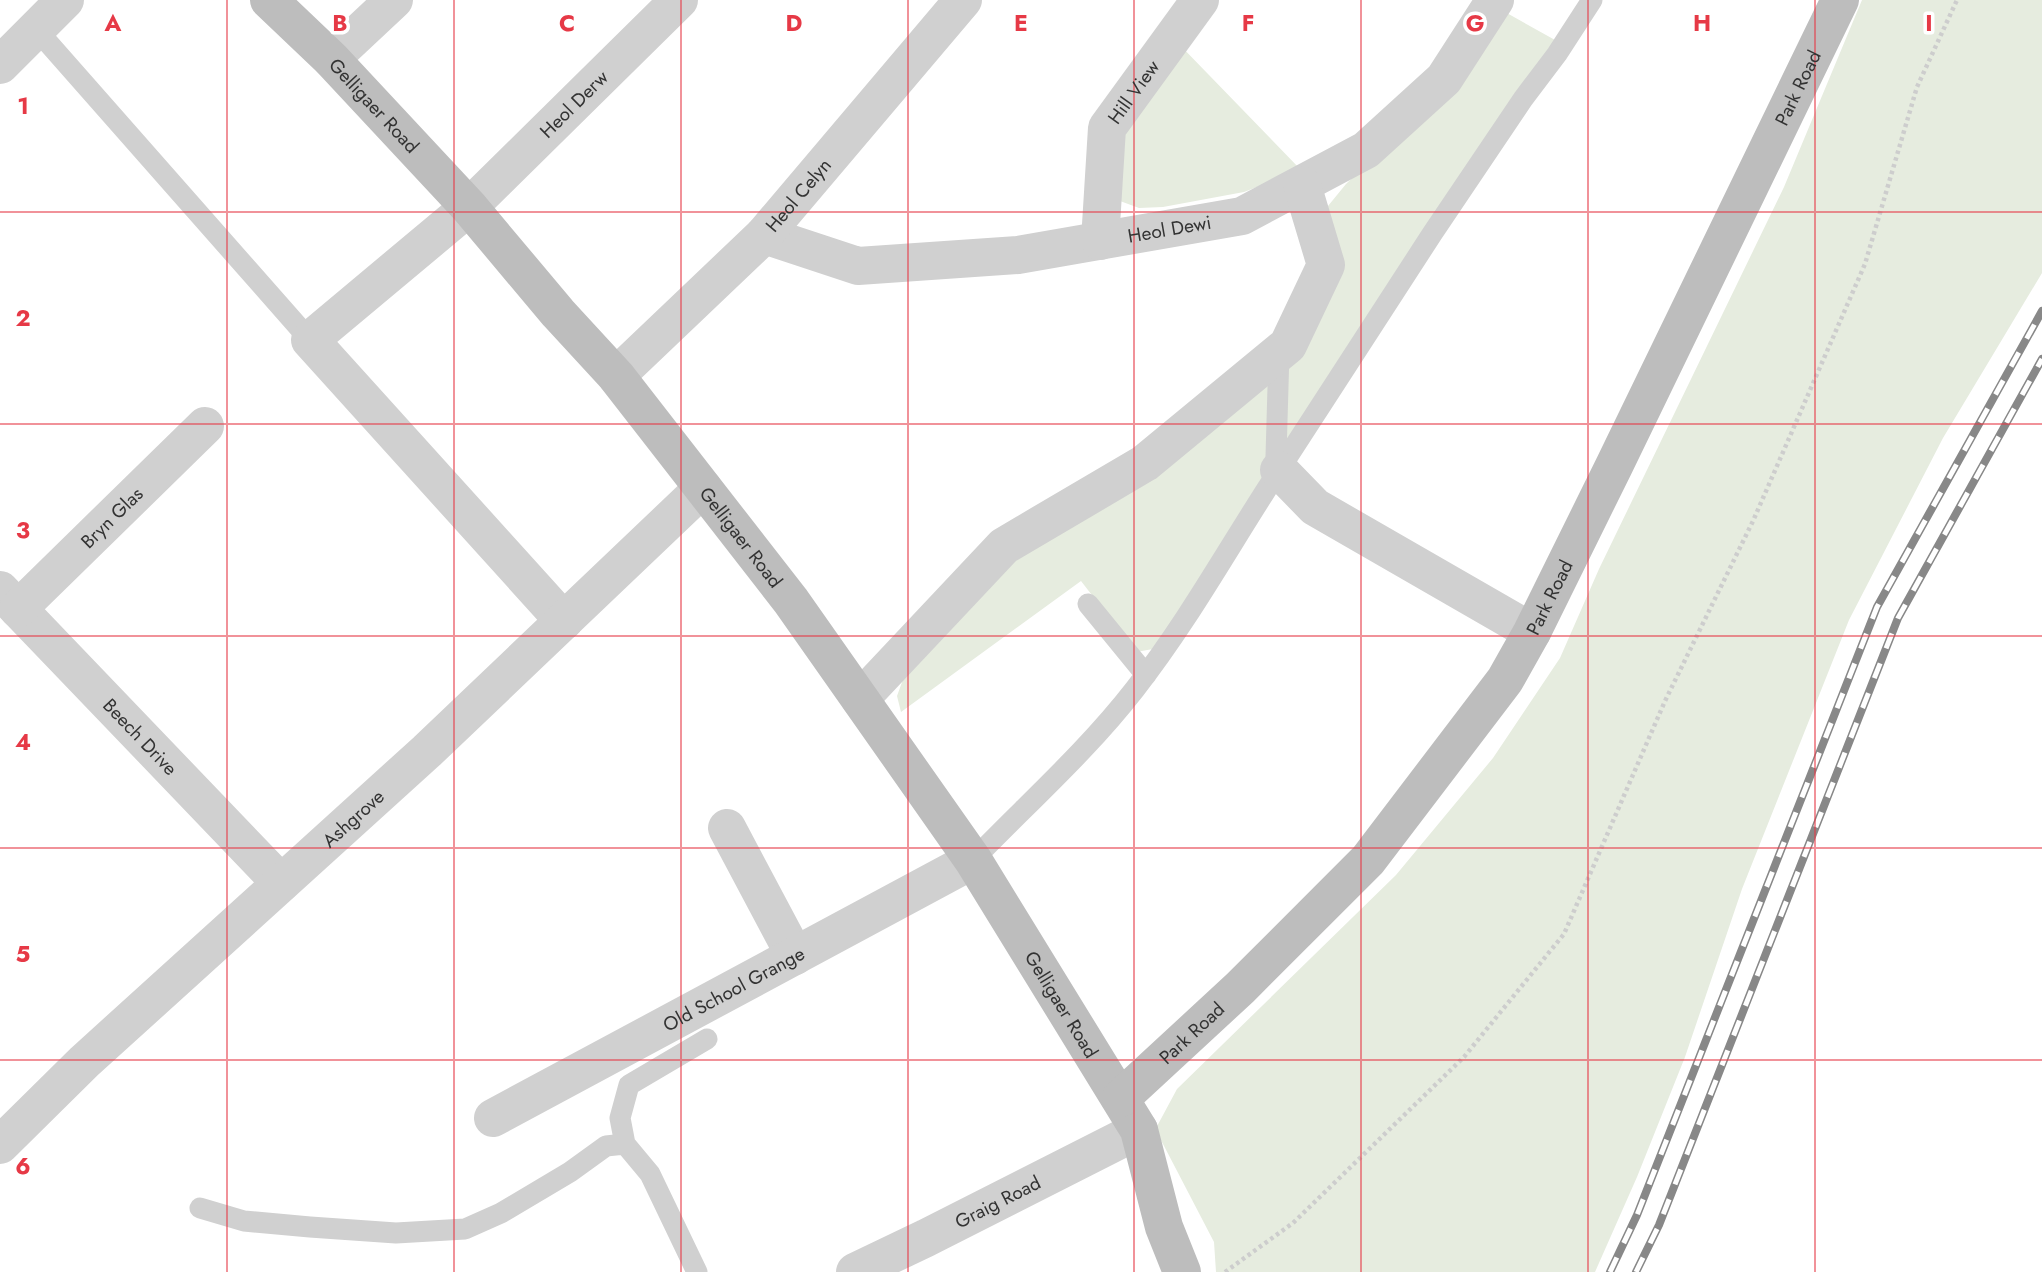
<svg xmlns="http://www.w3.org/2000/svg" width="2042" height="1272" viewBox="0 0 2042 1272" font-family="Jost,sans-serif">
	<rect width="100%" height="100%" fill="#fff"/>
	<path fill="#e6ecdf" d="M 1862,0 L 2042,0 L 2042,273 L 1943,438 L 1849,620 L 1742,889 L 1685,1057 L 1637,1177 L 1595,1272 L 1216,1272 L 1214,1242 L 1163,1144 L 1155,1130 L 1177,1089 L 1396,875 L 1493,758 L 1560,658 L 1599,569 L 1784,187 Z
		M 1505,12 L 1555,40 L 1172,629 L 1153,649 L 1136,652 L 1081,581 L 901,712 L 897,696 L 905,674 L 975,585 L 1293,349 L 1328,206 L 1346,184 L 1445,86 Z
		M 1176,41 L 1301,170 L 1244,192 L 1163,207 L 1139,208 L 1120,201 L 1110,146 Z"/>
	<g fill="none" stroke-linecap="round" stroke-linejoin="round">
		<path stroke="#cdcdcd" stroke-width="4.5" stroke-dasharray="3.5 3.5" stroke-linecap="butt" d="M 1225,1272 L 1293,1223 L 1464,1057 L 1564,934 L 1665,701 L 1753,521 L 1865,264 L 1917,87 L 1957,0"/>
		<path stroke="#d0d0d0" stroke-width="21" d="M 36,29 L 310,340
			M 1279,352 L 1276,456 L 1279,470 L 1432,234 L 1523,99 L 1557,54 L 1592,0
			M 1088,604 L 1146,675
			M 973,860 C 1027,804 1087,751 1135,689 C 1189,620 1231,543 1279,470
			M 625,1144 L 620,1118 L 629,1085 L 707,1039
			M 200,1208 L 244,1221 L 310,1227 L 396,1233 L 465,1229 L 501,1213 L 570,1172 L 606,1146 L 625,1144 L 650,1174 L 697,1272"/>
		<g stroke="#d0d0d0" stroke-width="38">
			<path d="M 331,59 L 394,0"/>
			<path d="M 0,65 L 65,0"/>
			<path id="s1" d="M 764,235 L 858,266 L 1018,255 L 1242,216 L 1366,150 L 1444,79 L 1495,0"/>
			<path id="s2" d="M 1100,241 L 1107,128 L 1200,0"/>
			<path id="s3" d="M 616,376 L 764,235 L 963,0"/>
			<path d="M 1279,470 L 1315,507 L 1532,632"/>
			<path id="s4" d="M 0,590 L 281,883"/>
			<path id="s5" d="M 18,609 L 205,426"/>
			<path id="s6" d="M 564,621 L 310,340 L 469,207 L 679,0"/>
			<path d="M 860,699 L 1004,546 L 1145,463 L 1288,345 L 1326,265 L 1302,185"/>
			<path d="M 727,828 L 795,956"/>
			<path id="s7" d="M 493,1118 L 973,860"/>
			<path id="s8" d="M 0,1145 L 84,1062 L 427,751 L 703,488"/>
			<path id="s9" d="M 855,1272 L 926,1238 L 1139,1130"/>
		</g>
		<g stroke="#bdbdbd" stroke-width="38">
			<path id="s10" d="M 269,0 L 331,59 L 469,207 L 558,313 L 616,376 L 791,601 L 973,860 L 1139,1130 L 1164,1227 L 1182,1272"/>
			<path id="s11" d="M 1121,1098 L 1240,988 L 1368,860 L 1505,680 L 1532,632 L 1614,466 L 1840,0"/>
		</g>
		<g stroke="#888" stroke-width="8">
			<path id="rail" d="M 1610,1272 L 1637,1215 L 1877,607 L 2042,311
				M 1636,1272 L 1659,1225 L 1898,618 L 2042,359"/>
		</g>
		<use href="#rail" stroke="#fff" stroke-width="5" stroke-dasharray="16" stroke-linecap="butt"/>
	</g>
	<path fill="none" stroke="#e63946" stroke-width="2" stroke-opacity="0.55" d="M 227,0 L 227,1272M 454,0 L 454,1272M 681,0 L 681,1272M 908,0 L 908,1272M 1134,0 L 1134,1272M 1361,0 L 1361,1272M 1588,0 L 1588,1272M 1815,0 L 1815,1272M 0,212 L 2042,212M 0,424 L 2042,424M 0,636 L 2042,636M 0,848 L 2042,848M 0,1060 L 2042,1060"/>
	<g text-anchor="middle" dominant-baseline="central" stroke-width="7" stroke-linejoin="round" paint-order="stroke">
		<g font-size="19" fill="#333" stroke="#fff">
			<text stroke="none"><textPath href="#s11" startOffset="1230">Park Road</textPath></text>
			<text stroke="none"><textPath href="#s2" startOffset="158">Hill View</textPath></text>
			<text stroke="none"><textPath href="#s6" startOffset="733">Heol Derw</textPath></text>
			<text stroke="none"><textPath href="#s10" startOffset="149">Gelligaer Road</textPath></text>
			<text stroke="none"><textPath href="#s3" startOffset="257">Heol Celyn</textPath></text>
			<text stroke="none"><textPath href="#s1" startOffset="413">Heol Dewi</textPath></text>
			<text stroke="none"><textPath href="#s5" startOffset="131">Bryn Glas</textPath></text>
			<text stroke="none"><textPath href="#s10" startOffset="716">Gelligaer Road</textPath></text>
			<text stroke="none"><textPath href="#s11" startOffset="663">Park Road</textPath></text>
			<text stroke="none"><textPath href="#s4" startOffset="203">Beech Drive</textPath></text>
			<text stroke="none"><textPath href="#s8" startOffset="481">Ashgrove</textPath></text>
			<text stroke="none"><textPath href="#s7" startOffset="273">Old School Grange</textPath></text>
			<text stroke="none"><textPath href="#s10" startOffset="1283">Gelligaer Road</textPath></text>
			<text stroke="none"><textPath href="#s11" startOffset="96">Park Road</textPath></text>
			<text stroke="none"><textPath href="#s9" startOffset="159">Graig Road</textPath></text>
		</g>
	</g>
	<g font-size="23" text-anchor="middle" font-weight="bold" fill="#e63946" stroke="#fff" stroke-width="7" stroke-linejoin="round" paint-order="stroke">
		<text x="113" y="31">A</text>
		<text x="340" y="31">B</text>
		<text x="567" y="31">C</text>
		<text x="794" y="31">D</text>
		<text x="1021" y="31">E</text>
		<text x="1248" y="31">F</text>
		<text x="1475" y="31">G</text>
		<text x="1702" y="31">H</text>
		<text x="1929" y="31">I</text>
		<text x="23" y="114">1</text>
		<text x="23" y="326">2</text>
		<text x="23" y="538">3</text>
		<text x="23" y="750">4</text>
		<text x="23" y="962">5</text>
		<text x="23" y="1174">6</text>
	</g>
</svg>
